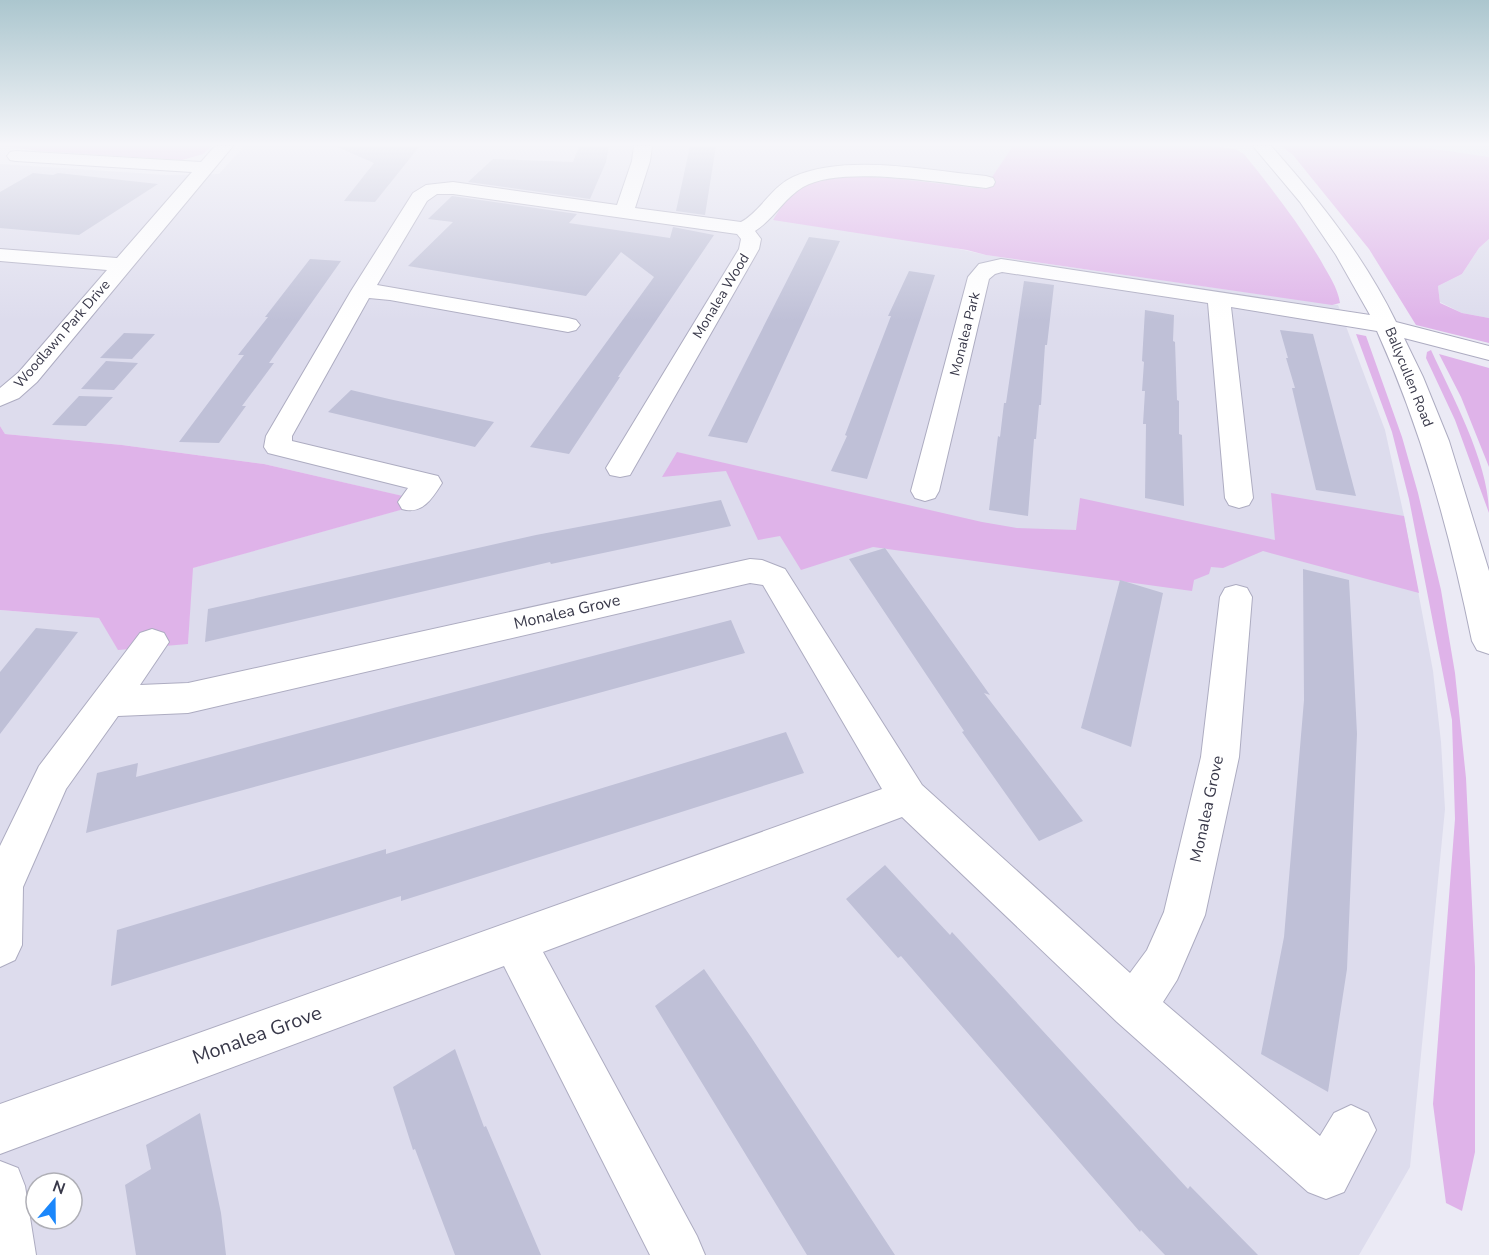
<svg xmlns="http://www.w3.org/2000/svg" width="1489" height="1255" viewBox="0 0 1489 1255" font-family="'Nunito Sans',sans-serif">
	<rect width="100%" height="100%" fill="#ebeaf5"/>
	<path fill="#dddced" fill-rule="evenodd" d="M 244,146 L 1013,146 L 985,189 L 892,180 L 787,197 L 780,209 L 986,255 L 1338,305 L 1385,430 L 1404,516 L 1433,671 L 1441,742 L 1445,809 L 1410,1167 L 1359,1255 L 0,1255 L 0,610 L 99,618 L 188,644 L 192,568 L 428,502 L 264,464 L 122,445 L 5,434 L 0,426 L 0,164 L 167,175 L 219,174 ZM 36,1183 L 72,1183 L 72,1219 L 36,1219 Z
		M 1415,146 L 1489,146 L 1489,157 Z
		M 1489,239 L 1489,318 L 1462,313 L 1440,302 L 1438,286 L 1462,274 L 1479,248 Z"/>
	<path fill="#dfb3e9" d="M 3,146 L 212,146 L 203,154 L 182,160 L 39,151 Z
		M 1013,146 L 1209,146 L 1235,149 L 1244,154 C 1272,189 1298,222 1321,261 C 1328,274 1338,288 1340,303 L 1332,305 L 986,255 L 967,250 L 773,220 C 784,203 791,190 810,182 C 844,168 945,185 984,189 Z
		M 1281,146 L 1415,146 L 1489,157 L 1489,239 L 1479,248 L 1462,274 L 1438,286 L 1440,303 L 1462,313 L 1489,318 L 1489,343 L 1416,325 L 1369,249 L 1293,155 Z
		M 1356,334 L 1366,336 L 1402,437 L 1418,493 L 1441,590 L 1455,673 L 1466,778 L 1475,967 L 1475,1152 L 1462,1211 L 1446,1203 L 1433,1104 L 1455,819 L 1452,720 L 1409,499 L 1392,432 Z
		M 1431,350 C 1452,396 1489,463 1489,513 L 1455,420 L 1426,358 L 1427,352 Z
		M 1439,354 L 1489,368 L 1489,467 L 1461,397 Z
		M 0,426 L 5,434 L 122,445 L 264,464 L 429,502 L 193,568 L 188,644 L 118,650 L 99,618 L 0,610 Z
		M 677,452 L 982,522 L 1017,528 L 1076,530 L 1080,498 L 1275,540 L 1271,493 L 1404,516 L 1419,593 L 1263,551 L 1223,568 L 1211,567 L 1209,574 L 1194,580 L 1192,591 L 873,547 L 801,570 L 780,536 L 758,540 L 726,471 L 662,477 Z"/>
	<path fill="#bfc0d7" d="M 335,146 L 410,146 L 419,147 L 375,202 L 344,201 L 374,163 Z
		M 579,146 L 609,146 L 606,162 L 590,199 L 468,182 L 493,159 L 573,162 Z
		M 690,146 L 716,146 L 705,215 L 676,211 Z
		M 33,173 L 53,175 L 58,173 L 158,184 L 79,235 L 0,228 L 0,192 Z
		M 452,196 L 577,214 L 569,223 L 670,238 L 673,227 L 714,235 L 618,377 L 620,377 L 569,454 L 530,447 L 654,277 L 621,252 L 586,296 L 408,266 L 453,222 L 428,219 Z
		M 809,237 L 840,241 L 747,443 L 708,436 Z
		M 310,259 L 341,261 L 269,363 L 274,363 L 242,406 L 246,406 L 219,443 L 179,442 L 244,355 L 238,355 L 268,317 L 265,317 Z
		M 909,271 L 935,275 L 867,479 L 831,471 L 847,436 L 845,435 L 891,316 L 888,316 Z
		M 1024,281 L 1054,285 L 1047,345 L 1045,345 L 1041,405 L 1039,405 L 1036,439 L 1034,439 L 1028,516 L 989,510 L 998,436 L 1000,437 L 1004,403 L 1006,403 Z
		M 1145,310 L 1174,315 L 1173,341 L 1175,342 L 1177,400 L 1179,401 L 1179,434 L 1182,435 L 1184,506 L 1145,498 L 1146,424 L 1143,424 L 1145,391 L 1142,391 L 1144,362 L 1142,361 Z
		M 1280,330 L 1313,334 L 1356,496 L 1316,490 L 1292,388 L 1295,388 L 1286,358 L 1288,358 Z
		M 124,333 L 155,334 L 132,359 L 100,358 Z
		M 106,361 L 138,363 L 114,390 L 81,389 Z
		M 351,390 L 389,399 L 494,422 L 475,447 L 328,412 Z
		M 79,396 L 113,397 L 86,426 L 52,425 Z
		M 721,500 L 731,526 L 551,564 L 550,562 L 205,642 L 208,609 L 536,535 Z
		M 885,548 L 990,695 L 984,693 L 1083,821 L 1039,841 L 962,732 L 964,731 L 849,559 Z
		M 1303,569 L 1349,580 L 1353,653 L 1357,734 L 1347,969 L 1328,1092 L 1261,1054 L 1284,937 L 1304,700 Z
		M 1120,580 L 1163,593 L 1131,747 L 1081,728 Z
		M 731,620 L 745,653 L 86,833 L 97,773 L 138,763 L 136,777 L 397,707 Z
		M 36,628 L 78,632 L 0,734 L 0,672 Z
		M 786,732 L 804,773 L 401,901 L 401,896 L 111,986 L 117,930 L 386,849 L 386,854 Z
		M 885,865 L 950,935 L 952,932 L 1188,1189 L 1190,1186 L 1258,1255 L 1165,1255 L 1141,1230 L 1140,1232 L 901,956 L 898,958 L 846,899 Z
		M 704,969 L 751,1037 L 895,1255 L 807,1255 L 655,1006 Z
		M 455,1049 L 484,1127 L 486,1126 L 541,1255 L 455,1255 L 415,1149 L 413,1150 L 393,1087 Z
		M 200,1113 L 221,1213 L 226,1255 L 136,1255 L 125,1185 L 151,1169 L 146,1145 Z"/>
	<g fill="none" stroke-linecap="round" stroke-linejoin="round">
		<g stroke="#adacc1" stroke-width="2">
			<path id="minor" d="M 215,146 L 233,146 L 37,382 L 19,398 L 0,406 L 0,388 L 19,372 L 107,270 L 0,261 L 0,249 L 117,258 L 192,172 L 16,161 L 10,160 L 7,156 L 10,152 L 16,151 L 201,162 Z
				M 634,146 L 652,146 L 650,161 L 635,208 L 741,222 C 761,211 771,187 793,177 C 847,153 929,171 986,176 L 993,178 L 995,182 L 993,186 L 986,188 C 941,183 842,165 803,187 C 784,198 774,219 755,231 L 761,239 L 759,249 L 634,468 L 630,475 L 620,477 L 610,475 L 606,468 L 739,249 L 741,239 L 737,234 L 453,194 L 437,194 L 427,201 L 377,285 L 568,318 L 576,320 L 580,325 L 576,330 L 568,332 L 390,300 L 369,298 L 292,436 L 292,441 L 438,476 L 442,483 C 432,499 422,515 402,509 L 398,502 L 408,488 L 268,453 L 264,447 L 266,436 L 351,291 L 413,193 L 426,185 L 453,182 L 617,205 L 632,161 Z
				M 1253,146 L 1271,146 C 1319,200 1364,256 1396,322 L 1489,346 L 1489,360 L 1404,338 L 1423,377 L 1449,441 L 1489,571 L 1489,654 L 1477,650 L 1472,641 C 1450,534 1422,431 1377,331 L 1231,307 L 1253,498 L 1249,505 L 1239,508 L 1229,505 L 1225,498 L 1208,303 L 1002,272 L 995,274 L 989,279 L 939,491 L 935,498 L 925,501 L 915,498 L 911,491 L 968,277 L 979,264 L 1001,259 L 1370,315 L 1336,255 L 1300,202 Z
				M 750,559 L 762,560 L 785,569 L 922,785 L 1130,973 L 1147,950 L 1164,912 L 1201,757 L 1220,597 L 1225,588 L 1236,585 L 1247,588 L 1252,597 L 1239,757 L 1205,915 L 1177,980 L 1163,1002 L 1320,1136 L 1334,1113 L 1351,1105 L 1368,1113 L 1376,1130 L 1344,1192 L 1326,1199 L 1308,1192 L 1117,1022 L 902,817 L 543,952 L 697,1236 L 705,1255 L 650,1255 L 504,966 L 0,1154 L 0,1104 L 882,789 L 763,585 L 750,583 L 188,713 L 118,716 L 66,789 L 23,887 L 22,945 L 15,960 L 0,967 L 0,846 L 39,766 L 140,633 L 152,629 L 164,633 L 169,642 L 140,685 L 188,683 Z
				M 0,1161 L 18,1168 L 25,1186 L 36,1255 L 0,1255 Z"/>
		</g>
		<use href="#minor" fill="#fff" fill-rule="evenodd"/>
	</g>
	<linearGradient id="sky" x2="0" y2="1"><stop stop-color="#abc6ce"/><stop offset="0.45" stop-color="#f6f6fa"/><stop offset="1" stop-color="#f6f6fa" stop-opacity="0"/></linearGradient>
	<rect width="1489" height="321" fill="url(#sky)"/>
	<g text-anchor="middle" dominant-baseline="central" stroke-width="4.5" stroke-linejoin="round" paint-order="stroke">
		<g font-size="14" fill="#383849" stroke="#fff">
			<text transform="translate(721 296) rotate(-59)">Monalea Wood</text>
			<text transform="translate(62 334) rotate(-49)">Woodlawn Park Drive</text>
			<text transform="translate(965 334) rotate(-76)">Monalea Park</text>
			<text transform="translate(1409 377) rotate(68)">Ballycullen Road</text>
		</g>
		<g font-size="16" fill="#383849" stroke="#fff">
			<text transform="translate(567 612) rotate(-13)">Monalea Grove</text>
			<text transform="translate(1207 809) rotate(-78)">Monalea Grove</text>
		</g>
		<g font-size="20" fill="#383849" stroke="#fff">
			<text transform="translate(257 1035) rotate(-20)">Monalea Grove</text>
		</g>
	</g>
	<g transform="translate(54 1201) rotate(20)"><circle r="28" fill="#ffffff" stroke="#afafb6" stroke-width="1.5"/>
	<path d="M0-4.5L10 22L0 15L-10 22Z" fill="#1b87fb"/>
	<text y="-9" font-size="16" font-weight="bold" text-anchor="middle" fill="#383849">N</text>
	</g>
</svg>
